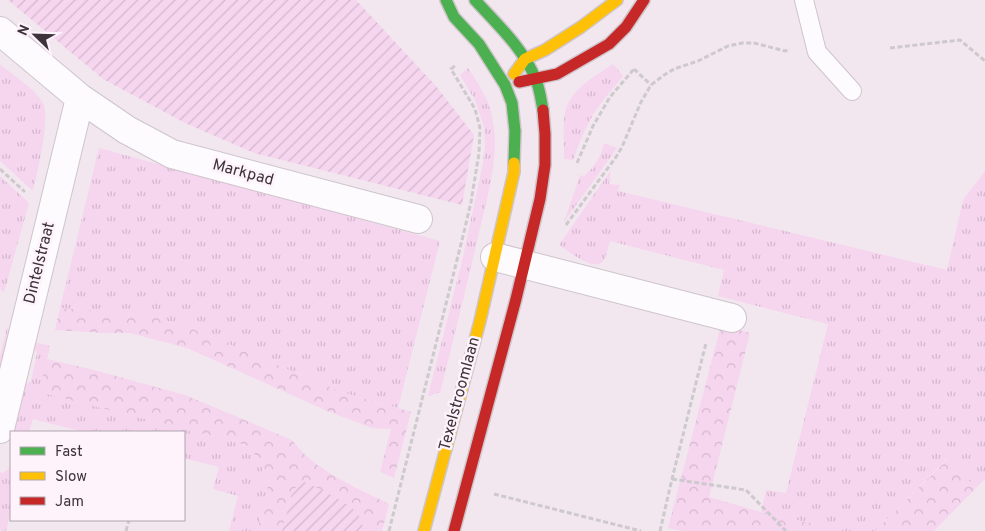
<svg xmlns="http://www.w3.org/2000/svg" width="985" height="531" viewBox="0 0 985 531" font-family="Overpass,sans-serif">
	<defs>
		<pattern id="grass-tufts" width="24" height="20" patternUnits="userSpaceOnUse" patternTransform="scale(1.25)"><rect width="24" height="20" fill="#f6d5ef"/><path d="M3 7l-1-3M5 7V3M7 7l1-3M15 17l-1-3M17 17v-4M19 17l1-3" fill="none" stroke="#d4b7ce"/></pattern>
		<pattern id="forest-crowns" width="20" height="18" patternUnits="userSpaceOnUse" patternTransform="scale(1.25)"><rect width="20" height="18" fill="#f6d5ef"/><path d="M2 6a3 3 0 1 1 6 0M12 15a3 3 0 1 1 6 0" fill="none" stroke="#d4b7ce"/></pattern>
		<pattern id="garden-furrows" width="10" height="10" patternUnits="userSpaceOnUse" patternTransform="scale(1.25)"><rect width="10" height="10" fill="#f6d5ef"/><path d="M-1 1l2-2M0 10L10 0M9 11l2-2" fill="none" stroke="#d4b7ce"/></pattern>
	</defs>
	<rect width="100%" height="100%" fill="#f2e7ef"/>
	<path fill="url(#grass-tufts)" d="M 0,64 C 14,76 33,87 43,103 C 51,117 37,173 33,191 L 0,161 Z
		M 613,64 L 623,76 C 612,90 599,104 590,120 C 583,133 578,146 573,160 L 564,159 C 564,146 563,133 564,120 C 565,92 592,78 613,64 Z
		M 468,68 C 477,82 487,96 491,112 C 502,153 487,197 478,237 C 466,289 453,341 440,393 L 437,393 L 430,396 L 428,396 L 462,261 L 482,168 L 485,148 L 484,127 L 475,100 L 460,75 Z
		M 604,143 L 617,148 L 564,222 L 579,178 L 581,175 L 584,176 C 595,167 601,156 604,143 Z
		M 99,148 L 440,241 L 398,408 L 341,392 L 193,329 L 147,315 L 60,308 Z
		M 611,170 L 609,184 L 620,185 L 618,191 L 947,270 L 963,200 L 985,171 L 985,479 L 976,488 L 947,459 L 875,531 L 826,531 L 818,525 L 761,512 L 766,490 L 786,493 L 828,324 L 718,296 L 724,270 L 610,241 C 608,247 607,255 604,260 C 596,274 567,250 559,245 Z
		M 0,176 L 29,203 L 4,293 L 0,289 Z
		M 7,328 L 10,329 L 0,374 L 0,356 Z
		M 30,341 L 50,346 L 40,392 L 250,446 L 269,481 L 257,531 L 229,531 L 238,496 L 213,489 L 219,467 L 184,458 L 184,432 L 84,432 L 33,419 L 29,432 L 16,432 L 11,429 L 20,388 L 31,381 L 37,353 Z
		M 10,468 L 11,469 L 11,509 L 6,531 L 0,530 L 0,472 L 3,473 Z"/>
	<path fill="url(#forest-crowns)" d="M 60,308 L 147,315 L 193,329 L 341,392 L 411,412 L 394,478 L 380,472 L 391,429 L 372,428 L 325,410 L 187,348 L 130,333 L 105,333 L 55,330 Z
		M 721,325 L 750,333 L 709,497 L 761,512 L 818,525 L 826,531 L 682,531 L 668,528 Z
		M 47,359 L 94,370 L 185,395 L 292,440 C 316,472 354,486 389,504 L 382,531 L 363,531 L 363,528 L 293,489 L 282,531 L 257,531 L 269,481 L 250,446 L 39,392 Z
		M 948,459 L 976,488 L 934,531 L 875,531 Z"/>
	<path fill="url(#garden-furrows)" d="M 8,0 L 356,0 L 436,86 L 474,135 L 462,205 L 254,153 L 185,123 L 103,79 Z
		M 305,482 C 319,489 351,503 359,516 C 362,520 363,526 363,531 L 282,531 L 293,489 Z"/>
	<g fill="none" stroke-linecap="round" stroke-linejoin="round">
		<g stroke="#cec5cb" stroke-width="20">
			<path id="lane" d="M 804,0 L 817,52 L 852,91"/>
		</g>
		<g stroke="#cec5cb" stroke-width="30">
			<path id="street" d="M 0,31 L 80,98 L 127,130 L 172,154 L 418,219
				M 495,257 L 732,318
				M 0,429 L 80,98"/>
		</g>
		<g stroke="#cec5cb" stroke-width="14">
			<path id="fast" d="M 446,0 L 454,17 L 479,44 L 505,85 L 512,103 L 515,131 L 514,163
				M 475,0 C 497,24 524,49 536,80 C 540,90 541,100 543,110"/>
		</g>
		<g stroke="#cec5cb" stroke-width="14">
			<path id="slow" d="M 514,74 L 525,59 L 545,50 L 581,27 L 617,0
				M 424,531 L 480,321 L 514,172 L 514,163"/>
		</g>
		<g stroke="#cec5cb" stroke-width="14">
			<path id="jam" d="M 519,82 L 557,74 L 609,44 L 626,27 L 644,0
				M 454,531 L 516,299 L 540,199 L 545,165 L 545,134 L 543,110"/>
		</g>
		<path stroke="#cdc9cc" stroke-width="3" stroke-dasharray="5 2.5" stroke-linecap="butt" d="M 890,48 L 960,40 L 985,61
			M 634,69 L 651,85
			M 577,163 L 593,126 L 610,97 L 634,69
			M 0,169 L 25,192
			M 566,225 L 616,157 L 622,147 L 641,102 L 651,85 L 664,75 L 674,69 L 698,61 L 728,46 L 742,43 L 754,43 L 785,51 L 790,49
			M 672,479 L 746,490 L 786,531
			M 494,494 L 641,531
			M 126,531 L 129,520
			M 389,531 L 464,232 L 471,202 L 479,153 L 480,128 L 475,109 L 451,69 L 456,65
			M 660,531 L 672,479 L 706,343"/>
		<use href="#lane" stroke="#fdfbfd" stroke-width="18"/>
		<use href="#street" stroke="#fdfbfd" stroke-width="28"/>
		<use href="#fast" stroke="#4caf50" stroke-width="11"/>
		<use href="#slow" stroke="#ffc107" stroke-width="11"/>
		<use href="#jam" stroke="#c62828" stroke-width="11"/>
	</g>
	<g text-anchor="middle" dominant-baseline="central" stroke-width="5" stroke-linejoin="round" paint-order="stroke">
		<g font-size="16" fill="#3c343a" stroke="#fef2fb">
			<text transform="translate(243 173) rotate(15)">Markpad</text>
			<text transform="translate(40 263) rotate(-76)">Dintelstraat</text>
			<text transform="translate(460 394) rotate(-75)">Texelstroomlaan</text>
		</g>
	</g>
	<rect x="10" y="431" width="175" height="90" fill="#fef2fb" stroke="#b0a6ae"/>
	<rect x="20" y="447" width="25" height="8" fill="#4caf50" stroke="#b0a6ae"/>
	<text x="55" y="456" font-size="15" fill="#3c343a">Fast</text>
	<rect x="20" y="472" width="25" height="8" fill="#ffc107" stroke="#b0a6ae"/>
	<text x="55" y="481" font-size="15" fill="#3c343a">Slow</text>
	<rect x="20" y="497" width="25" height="8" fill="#c62828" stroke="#b0a6ae"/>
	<text x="55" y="506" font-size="15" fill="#3c343a">Jam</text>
	<g transform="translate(35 35) rotate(293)" stroke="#fef2fb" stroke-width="4" paint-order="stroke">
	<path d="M0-4L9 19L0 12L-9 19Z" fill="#3c343a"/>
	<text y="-8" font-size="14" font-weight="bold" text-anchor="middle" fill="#3c343a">N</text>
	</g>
</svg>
